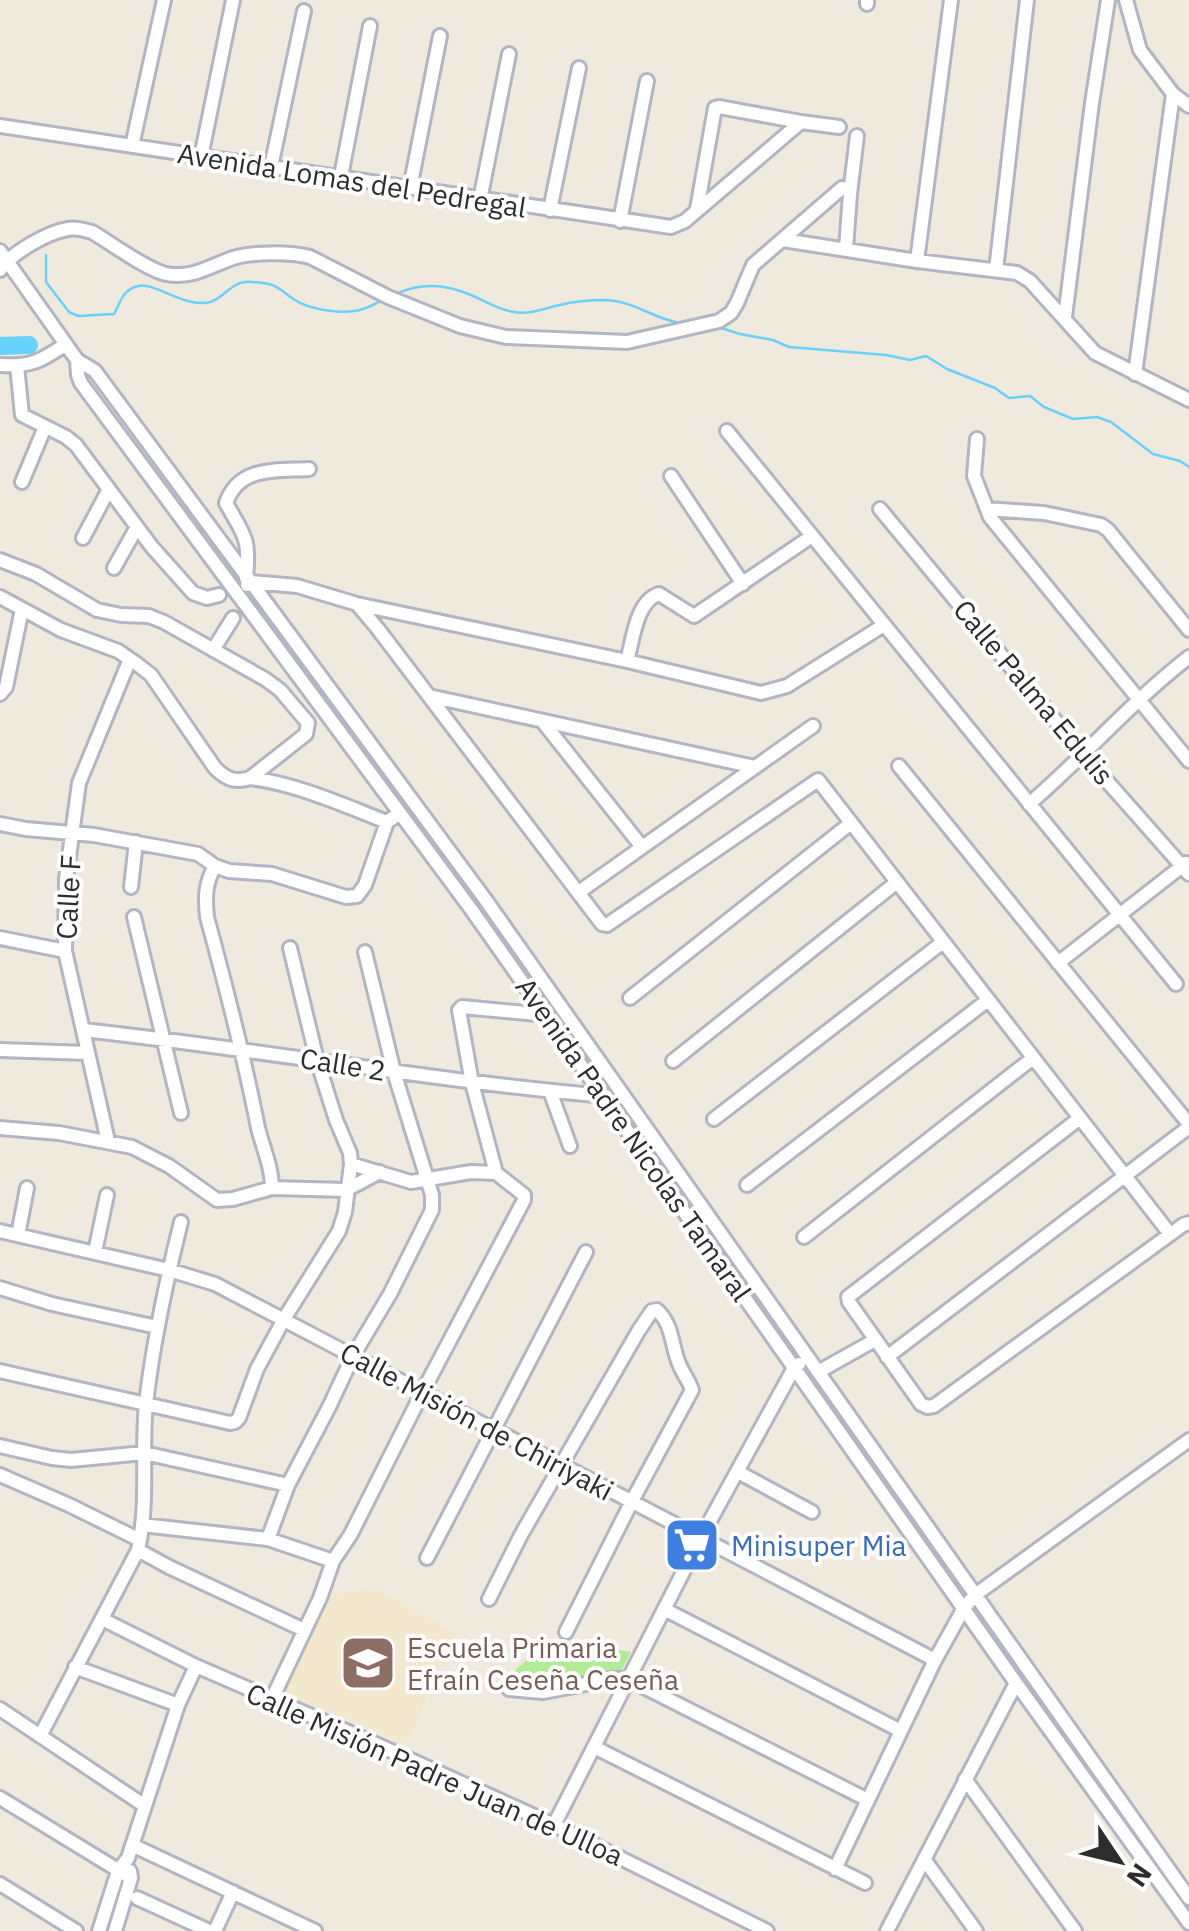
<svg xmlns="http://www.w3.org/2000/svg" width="1189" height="1931" viewBox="0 0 1189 1931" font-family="'IBM Plex Sans',sans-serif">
	<rect width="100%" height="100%" fill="#f0e9de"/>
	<path fill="#f3e7cd" d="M 376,1589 L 456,1635 L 406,1744 L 281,1692 L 320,1598 Z"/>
	<path fill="#b1eb96" d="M 566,1646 L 594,1646 L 631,1652 L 620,1673 C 580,1681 543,1696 503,1681 L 536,1652 Z"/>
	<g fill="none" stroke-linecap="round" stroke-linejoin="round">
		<path stroke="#68d1fc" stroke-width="2.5" d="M 46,255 L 46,282 L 69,312 L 78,316 L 114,314 C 121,302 122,290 138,286 C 154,282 181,305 205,303 C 221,302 230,283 245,282 C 251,281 262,283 269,284 C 279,286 286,295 295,300 C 310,310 345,315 363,309 C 370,307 378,302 384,299
			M 396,294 C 421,282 446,284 471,295 C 486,301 498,310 514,312 C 531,315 544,308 560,305 C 575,301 590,300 606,300 C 634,301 654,319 680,323
			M 718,327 L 740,334 L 773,340 L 789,347 L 886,355 L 910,360 L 926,356 L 947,369 L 995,388 L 1009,398 L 1030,396 L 1044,407 L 1073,419 L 1097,417 L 1111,422 L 1153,454 L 1180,461 L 1189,467"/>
		<path stroke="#68d1fc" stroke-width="18" d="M 0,346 L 29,345"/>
		<g stroke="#b2b5c2" stroke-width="18">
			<path id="minor" d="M 1126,0 L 1140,50 L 1173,94 L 1189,106
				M 867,4 L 867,0
				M 801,122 L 839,127
				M 0,126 L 671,227 L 685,221 L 801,122 L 719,107 L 715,108 L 697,209
				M 132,146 L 164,0
				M 201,157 L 233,0
				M 271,167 L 304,11
				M 341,176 L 370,26
				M 410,188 L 440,36
				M 850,194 L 857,136
				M 480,200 L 509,54
				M 550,210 L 579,68
				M 620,221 L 647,81
				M 783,240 L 917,261 L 1017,273 L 1030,281 L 1095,353 L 1189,400
				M 0,251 L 77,360 L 95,371 L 485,899 L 1189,1898
				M 917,261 L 951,0
				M 0,270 C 11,253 48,232 68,229 C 77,227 84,230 92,232 C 111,243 147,270 166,274 C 192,279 210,266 233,258 C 251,252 291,252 310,257 L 388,297 L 460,326 L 506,337 L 627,342 L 719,321 L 731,313 L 737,303 L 753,265 L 842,188 L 847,189 L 850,194 L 846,249
				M 996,270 L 1027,0
				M 1065,317 L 1092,103 L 1108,0
				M 77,360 L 78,375 L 81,383 L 471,909 L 1016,1683 L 1189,1923
				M 0,365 C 31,367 41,361 66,344
				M 17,366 L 22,415 L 66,437 L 76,445 L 152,547 L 193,593 L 207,598 L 219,595
				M 1135,374 L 1173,94
				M 727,431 L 1176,984
				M 977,439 L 974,476 L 990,517 L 1189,761
				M 671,476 L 743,584
				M 22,482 L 45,427
				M 880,509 L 1083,754 L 1189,874
				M 987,509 L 1044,513 L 1101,525 L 1108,530 L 1189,630
				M 83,538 L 109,489
				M 0,560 L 36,574 L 97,610 L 121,615 L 149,616 L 164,622 L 265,679 L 280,690 L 308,723 L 306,734 L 250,778 C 235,783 226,779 215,768 L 151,675 L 137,664 L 118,651 L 61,630 L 0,597
				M 114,568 L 137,527
				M 246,578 C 250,538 245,537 226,503 C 239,466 275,471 309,469
				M 247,585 L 250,582 L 297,586 L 357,604 L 627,661 L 761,693 L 787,686 L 884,625
				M 357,604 L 378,629 L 602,924 L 607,925 L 818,780 L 1170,1234
				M 213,650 L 233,618
				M 627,661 C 633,640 636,601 659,594 L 694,616 L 812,536
				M 0,694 L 6,687 L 22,609
				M 429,696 L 755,767
				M 543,722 L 642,847
				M 899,766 L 1189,1124
				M 250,778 C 297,784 343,805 387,822 L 394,817
				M 1029,804 C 1084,757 1132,701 1189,657
				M 0,824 L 26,829 L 94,835 L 198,854 L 215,866 L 229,871 L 272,874 L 346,897 L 357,896 L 365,885 L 387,822
				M 215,866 C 205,883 205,898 207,917 C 226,987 244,1056 258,1128 C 263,1148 272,1167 272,1188
				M 131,887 L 136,842
				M 579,892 L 813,726
				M 134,917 L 181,1113
				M 0,938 L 65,951
				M 1058,963 L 1186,863
				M 630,998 L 851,823
				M 83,1030 C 258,1049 431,1081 606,1096
				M 0,1050 L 88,1053
				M 673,1061 L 897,882
				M 550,1091 L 570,1146
				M 1080,1118 L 848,1297 L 849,1302 L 921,1404 L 927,1407 L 934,1406 L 1183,1225 L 1189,1223
				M 714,1119 L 943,942
				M 0,1128 L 59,1133 L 132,1147 L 169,1166 L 217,1200 L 233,1199 L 272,1188 L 346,1190 L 380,1172
				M 108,1141 L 65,951 L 66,879 L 79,783 L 130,659
				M 351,1164 L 411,1182 L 471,1172 L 496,1173
				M 747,1185 L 988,1000
				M 0,1231 L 169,1270 L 215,1284 L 935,1660
				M 18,1235 L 27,1188
				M 804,1237 L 1033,1058
				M 95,1252 L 107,1195
				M 0,1288 L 52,1304 L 157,1327
				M 887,1357 L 1189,1127
				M 0,1371 L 230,1423 L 235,1422 L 239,1418 L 257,1369 L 284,1319 L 339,1231 L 345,1212 L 351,1164 L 350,1153 L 336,1120 L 317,1060 L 290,948
				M 818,1372 L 875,1340
				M 0,1446 L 52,1458 L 71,1460 L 144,1453 L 288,1485
				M 738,1472 L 812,1512
				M 0,1475 L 69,1505 L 140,1540
				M 142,1525 L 268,1539 L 333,1561
				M 268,1539 L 288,1485 L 329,1407 L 353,1356 L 390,1294 L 432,1210 L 432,1195 L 394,1072 L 365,952
				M 138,1550 L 169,1567 L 304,1630
				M 427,1558 L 586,1252
				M 489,1599 L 521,1535 L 639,1330 L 652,1311 L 657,1310 C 674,1326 671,1347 680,1366 C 684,1375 689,1381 692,1390 L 631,1503 L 566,1632
				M 664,1609 L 901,1731
				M 102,1619 L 196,1666 L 367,1740 L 554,1825 L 767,1931
				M 75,1667 L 178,1705
				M 509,1689 L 543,1692 L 612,1679 L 628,1679 L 868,1800
				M 272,1699 L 320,1598 L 333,1561 L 351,1534 L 422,1393 L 524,1200 L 524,1195 L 496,1173 L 472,1083 L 459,1010 L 462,1007 L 547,1015
				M 0,1709 L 145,1806
				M 40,1736 L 138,1550 C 149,1502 141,1452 146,1404 C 153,1342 166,1282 181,1222
				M 594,1747 L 865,1883
				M 965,1779 L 1075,1931
				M 0,1798 L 131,1878
				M 554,1825 L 700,1539 L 794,1368 L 799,1364
				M 132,1845 L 315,1931
				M 924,1859 L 976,1931
				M 835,1869 L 935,1660 L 964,1608 L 975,1595 L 1189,1440
				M 0,1884 L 76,1931
				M 137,1898 L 209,1931
				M 99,1931 L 118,1871 L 128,1858 L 178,1705 L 196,1666
				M 115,1931 L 131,1878 L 130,1871
				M 215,1931 L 233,1892
				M 887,1931 L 1016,1683"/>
		</g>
		<use href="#minor" stroke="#fff" stroke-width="12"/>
	</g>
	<defs>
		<g id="supermarket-square" transform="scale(2.875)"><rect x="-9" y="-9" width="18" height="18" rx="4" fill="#3f7fe0" stroke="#fff"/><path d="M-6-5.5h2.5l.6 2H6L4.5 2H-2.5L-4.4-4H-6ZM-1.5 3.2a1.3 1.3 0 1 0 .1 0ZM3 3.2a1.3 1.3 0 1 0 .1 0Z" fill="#fff"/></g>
		<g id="school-square" transform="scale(2.875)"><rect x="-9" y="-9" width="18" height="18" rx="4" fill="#8d6e63" stroke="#fff"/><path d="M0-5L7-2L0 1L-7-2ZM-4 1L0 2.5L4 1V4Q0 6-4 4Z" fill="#fff"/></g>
	</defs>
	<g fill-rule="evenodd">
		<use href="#supermarket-square" x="692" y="1545"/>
		<use href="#school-square" x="368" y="1663"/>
	</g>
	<g text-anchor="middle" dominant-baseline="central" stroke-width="8" stroke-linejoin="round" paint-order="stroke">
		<g font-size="28" fill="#2d2d2d" stroke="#fff">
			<text transform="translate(352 180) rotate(9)">Avenida Lomas del Pedregal</text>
			<text transform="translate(1034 692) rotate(50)">Calle Palma Edulis</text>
			<text transform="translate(68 897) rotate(-87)">Calle F</text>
			<text transform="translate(343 1064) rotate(9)">Calle 2</text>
			<text transform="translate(634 1139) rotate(55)">Avenida Padre Nicolas Tamaral</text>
			<text transform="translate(477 1421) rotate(28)">Calle Misión de Chiriyaki</text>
			<text transform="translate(435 1774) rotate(24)">Calle Misión Padre Juan de Ulloa</text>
		</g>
		<g font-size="28" fill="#366cbe" stroke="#fff" text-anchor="start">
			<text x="731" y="1545">Minisuper Mia</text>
		</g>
		<g font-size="28" fill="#785e54" stroke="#fff" text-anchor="start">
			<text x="407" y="1647">Escuela Primaria<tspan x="407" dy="32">Efraín Ceseña Ceseña</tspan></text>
		</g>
	</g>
	<g transform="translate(1119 1861) rotate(125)" stroke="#ffffff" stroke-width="8" paint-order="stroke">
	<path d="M0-8L18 38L0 25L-18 38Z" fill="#2d2d2d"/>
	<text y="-15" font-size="28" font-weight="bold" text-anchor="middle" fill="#2d2d2d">N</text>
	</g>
</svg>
